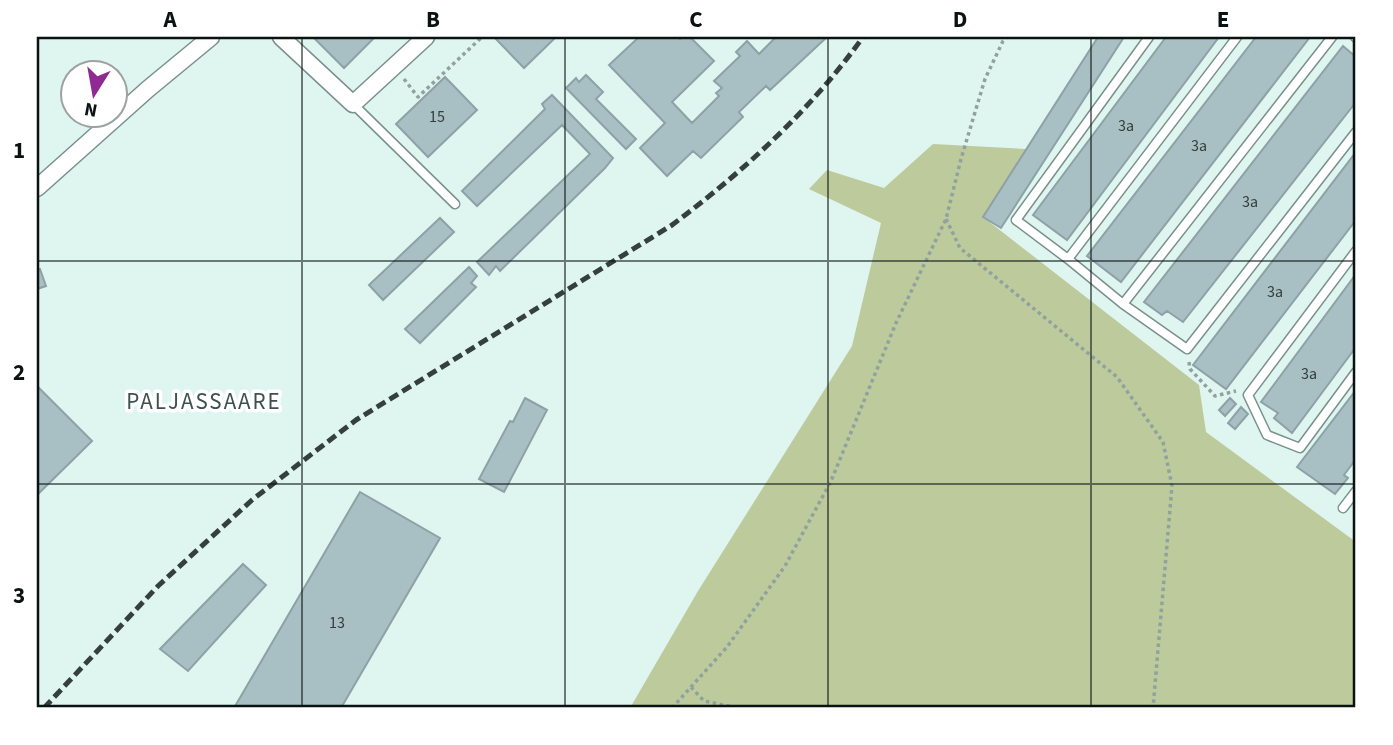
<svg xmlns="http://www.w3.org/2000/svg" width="1393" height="745" viewBox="0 0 1393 745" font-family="'Source Sans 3',sans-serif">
	<rect width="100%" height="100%" fill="#def5f0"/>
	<path fill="#bdcb9c" d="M 933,144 L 1026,149 L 983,217 L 1199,385 L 1206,432 L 1356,542 L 1356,708 L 630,708 L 698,591 L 852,346 L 881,223 L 809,189 L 827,170 L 884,188 Z"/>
	<path fill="#a8bfc3" stroke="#8ca2a6" stroke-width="2" d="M 313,37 L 375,37 L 344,68 Z
		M 494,37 L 556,37 L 524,68 Z
		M 639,37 L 677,37 L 680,39 L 683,37 L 690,37 L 714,61 L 672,102 L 692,123 L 719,96 L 716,93 L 722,88 L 714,81 L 740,56 L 736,52 L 747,41 L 759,54 L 775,38 L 774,37 L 827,37 L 770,90 L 766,86 L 739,112 L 743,117 L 701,158 L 693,151 L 667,176 L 640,148 L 665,123 L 609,65 Z
		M 1098,37 L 1124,37 L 1001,228 L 983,217 Z
		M 1166,37 L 1219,37 L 1067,240 L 1033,215 Z
		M 1256,37 L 1310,37 L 1121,282 L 1087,256 Z
		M 1343,46 L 1356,57 L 1356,102 L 1183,322 L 1167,311 L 1162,315 L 1144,302 Z
		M 586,75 L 603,92 L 596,99 L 636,139 L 626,149 L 566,88 L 576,78 L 579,82 Z
		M 445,77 L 477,110 L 428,157 L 396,124 Z
		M 552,95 L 613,158 L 605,168 L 500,271 L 496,266 L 489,275 L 477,262 L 590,154 L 562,125 L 477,206 L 462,191 L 545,109 L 542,104 Z
		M 1356,152 L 1356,220 L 1226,389 L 1193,365 Z
		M 440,218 L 454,232 L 383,300 L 369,285 Z
		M 469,267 L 477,276 L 471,283 L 476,287 L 420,343 L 405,329 Z
		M 40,269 L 46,286 L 37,289 L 37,270 Z
		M 1356,274 L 1356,347 L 1292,433 L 1274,418 L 1278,413 L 1261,402 Z
		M 37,386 L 92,441 L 37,495 Z
		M 1356,390 L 1356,459 L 1344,475 L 1348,478 L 1335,494 L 1297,467 Z
		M 525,398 L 547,410 L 504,492 L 479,479 L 510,421 L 513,422 Z
		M 1230,398 L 1236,404 L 1225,416 L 1219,410 Z
		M 1241,407 L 1248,414 L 1235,429 L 1228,423 Z
		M 360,492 L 440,538 L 341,708 L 234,708 Z
		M 243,564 L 266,585 L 188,671 L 160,649 Z"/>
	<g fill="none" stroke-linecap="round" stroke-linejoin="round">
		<g stroke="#7a908b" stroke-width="11">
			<path id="lane" d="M 1149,37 L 1016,220 L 1068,259 L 1123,304 L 1187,349 L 1356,132
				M 1355,37 L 1356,37
				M 353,104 L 455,204
				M 1356,251 L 1248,395 L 1267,435 L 1300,448 L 1356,372
				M 1068,259 L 1237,37
				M 1123,304 L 1332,37
				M 1343,508 L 1356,491"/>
		</g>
		<g stroke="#7a908b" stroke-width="19">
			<path id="street" d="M 281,37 L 353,104 L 426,37
				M 37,188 L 148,89 L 211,37"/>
		</g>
		<path stroke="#90a19e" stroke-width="3.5" stroke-dasharray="3.5 3.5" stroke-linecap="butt" d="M 404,79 L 418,97 L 482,37
			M 946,219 L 960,248 L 1117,377 L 1163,442 L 1172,486 L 1153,708
			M 1189,362 L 1190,369 L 1215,396 L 1236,391
			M 691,687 L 704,701 L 738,708
			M 672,708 L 727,647 L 785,566 L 831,481 L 896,323 L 946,219 L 961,159 L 985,79 L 1003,41 L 1007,37"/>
		<use href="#lane" stroke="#fff" stroke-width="8"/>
		<use href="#street" stroke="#fff" stroke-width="16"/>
		<path stroke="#35403e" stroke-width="5" stroke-dasharray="10 5" stroke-linecap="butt" d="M 44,708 L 158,586 L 252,500 L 356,420 L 672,225 C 744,171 811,110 863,37"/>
	</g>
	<path fill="none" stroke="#0b1312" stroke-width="2" stroke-opacity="0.55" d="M 302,37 L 302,708M 565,37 L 565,708M 828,37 L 828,708M 1091,37 L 1091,708M 37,261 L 1356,261M 37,484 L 1356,484"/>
	<g text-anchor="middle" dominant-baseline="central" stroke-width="7" stroke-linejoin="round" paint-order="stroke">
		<g font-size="16" fill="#323e3e">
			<text x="437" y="117">15</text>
			<text x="1126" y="126">3a</text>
			<text x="1199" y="146">3a</text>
			<text x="1250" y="202">3a</text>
			<text x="1275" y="292">3a</text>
			<text x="1309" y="374">3a</text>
			<text x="337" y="623">13</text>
		</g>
		<g font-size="23" letter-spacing="2" fill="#3d514d" stroke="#fff">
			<text x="204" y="401">PALJASSAARE</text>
		</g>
	</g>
	<rect width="1393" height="745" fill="none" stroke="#ffffff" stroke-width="77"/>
	<g transform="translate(94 94) rotate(191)"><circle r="33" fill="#ffffff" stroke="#9da1a0" stroke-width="2"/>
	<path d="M0-5L12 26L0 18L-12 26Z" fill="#8e2a91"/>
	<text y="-10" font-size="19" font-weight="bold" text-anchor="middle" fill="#0b1312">N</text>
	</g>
	<rect x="38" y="38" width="1316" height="668" fill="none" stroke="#0b1312" stroke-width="2.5"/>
	<g font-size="23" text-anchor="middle" font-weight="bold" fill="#0b1312">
		<text x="170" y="27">A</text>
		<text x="433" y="27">B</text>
		<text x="696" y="27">C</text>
		<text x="960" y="27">D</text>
		<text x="1223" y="27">E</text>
		<text x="19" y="158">1</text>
		<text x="19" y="380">2</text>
		<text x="19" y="603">3</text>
	</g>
</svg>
